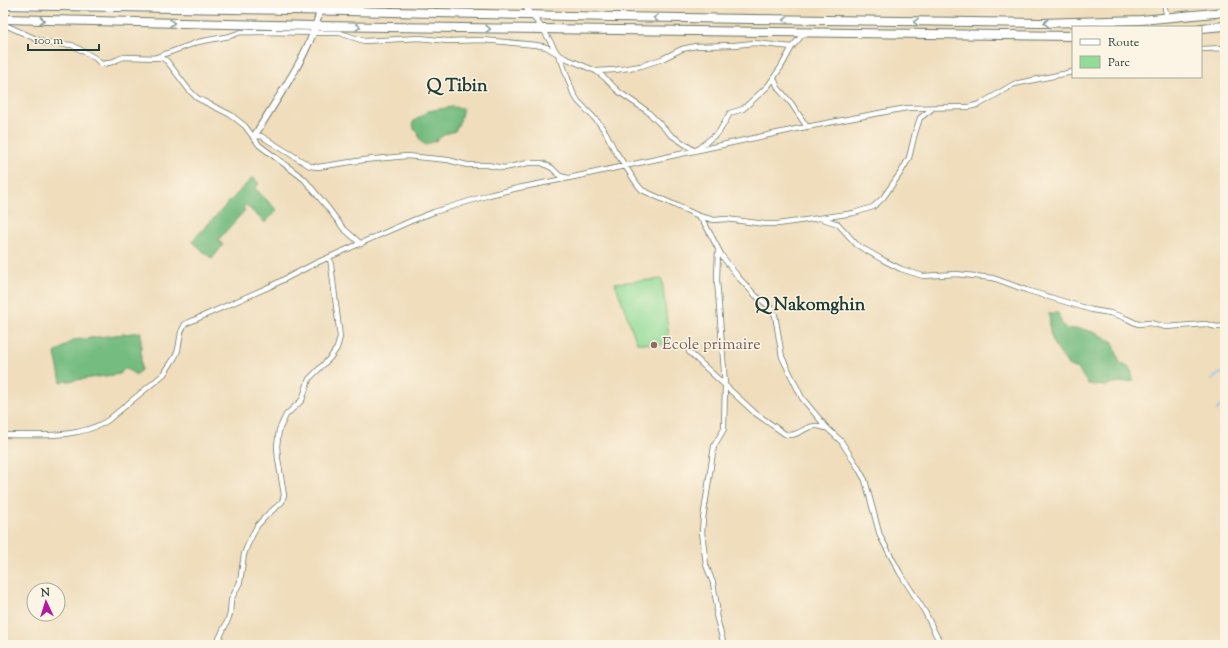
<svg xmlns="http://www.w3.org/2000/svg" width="1228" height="648" viewBox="0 0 1228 648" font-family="'Sorts Mill Goudy',serif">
	<rect width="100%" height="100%" fill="#fcf5e5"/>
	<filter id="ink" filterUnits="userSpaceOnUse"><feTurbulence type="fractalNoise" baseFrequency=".025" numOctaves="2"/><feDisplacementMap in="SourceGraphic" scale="8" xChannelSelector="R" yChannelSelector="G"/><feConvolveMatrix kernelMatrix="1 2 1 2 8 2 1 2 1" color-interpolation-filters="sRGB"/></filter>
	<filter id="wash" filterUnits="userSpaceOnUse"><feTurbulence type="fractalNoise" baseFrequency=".012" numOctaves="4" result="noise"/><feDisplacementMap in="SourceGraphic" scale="16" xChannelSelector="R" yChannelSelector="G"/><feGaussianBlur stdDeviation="0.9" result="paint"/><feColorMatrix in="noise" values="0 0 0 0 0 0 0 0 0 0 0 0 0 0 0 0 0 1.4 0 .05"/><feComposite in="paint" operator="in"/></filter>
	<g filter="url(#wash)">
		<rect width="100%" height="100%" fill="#efddbc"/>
		<path fill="#92dc98" stroke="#588c66" d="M 662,279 L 670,345 L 637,343 L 615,283 Z"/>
		<path fill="#75bc80" stroke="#4a7c5a" d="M 452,107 L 463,108 L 460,121 L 455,131 L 445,134 L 437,140 L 426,145 L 420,141 L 418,133 L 414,129 L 413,122 L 428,111 Z
			M 253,177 L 259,184 L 255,188 L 277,210 L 265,223 L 246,205 L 243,208 L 245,210 L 218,240 L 223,245 L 212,259 L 192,241 Z
			M 1049,313 L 1058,313 L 1062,324 L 1067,329 C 1087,327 1097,333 1113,342 L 1120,363 L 1130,368 L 1134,381 L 1113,383 L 1105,386 L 1088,384 L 1078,369 L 1069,366 L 1054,345 L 1050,331 Z
			M 141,332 L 141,370 L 136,375 L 125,368 L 120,374 L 61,382 L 55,353 L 73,340 Z"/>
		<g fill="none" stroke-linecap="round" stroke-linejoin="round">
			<path stroke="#72c1ed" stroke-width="1.5" d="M 1211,380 L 1219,374 L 1225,373
				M 1217,410 L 1225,401"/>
		</g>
	</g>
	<g filter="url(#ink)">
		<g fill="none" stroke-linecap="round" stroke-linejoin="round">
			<g stroke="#687564" stroke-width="6">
				<path id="street" d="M 522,3 L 543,29 L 557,53 L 562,62 L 573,93 L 578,101 L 599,123 L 606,133 L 614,149 L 637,184 L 642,190 L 699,216 L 705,224 L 722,256 L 739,278 L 756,296 L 769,306 L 775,315 L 782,357 L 802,398 L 827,428 L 841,441 L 857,466 L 865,480 L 880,536 L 900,573 L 925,612 L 936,635 L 942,645
					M 1164,3 L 1167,18
					M 3,24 L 45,43 L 72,45 L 95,58 L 101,64 C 112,64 114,60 124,57 L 162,58 L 167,61 L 189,90 L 197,98 L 231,115 L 245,126 L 259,145 L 304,179 L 328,208 L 343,228 L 361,244
					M 1201,49 L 1225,48
					M 154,58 L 198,42 L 230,36 L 241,32 L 340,33 L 364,41 L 420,38 L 447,41 L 483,40 L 536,45 L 546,47 L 565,58 L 596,71 L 605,78 L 619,92 L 647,111 L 671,135 L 695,151 L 719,132 L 730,113 L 743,109 L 768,86 L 781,67 L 792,47
					M 596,71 L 615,70 L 641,66 L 662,59 L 682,49 L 696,46 L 735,45 L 754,43 L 792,47 L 804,33
					M 774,78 L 778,88 L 791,103 L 807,127
					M 254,137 L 261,136 L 310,166 L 318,167 L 364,160 L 407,156 L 448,160 L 467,165 L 487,165 L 504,168 L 528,163 L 542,163 L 552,168 L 560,176 L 568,178
					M 699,216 L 714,220 L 726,219 L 765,224 L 778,224 L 854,213 L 873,207 L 883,198 L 901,172 L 909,158 L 915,133 L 920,118 L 933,108
					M 823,219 L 838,224 L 857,245 L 883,260 L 901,269 L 923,276 L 956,274 L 993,278 L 1026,290 L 1092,310 L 1110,313 L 1123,317 L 1138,324 L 1150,323 L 1166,327 L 1205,324 L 1217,327 L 1225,326
					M 718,249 L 717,280 L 723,358 L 725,385 L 724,429 L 714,446 L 703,519 L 702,532 L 706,565 L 713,583 L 717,607 L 716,615 L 724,645
					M 689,352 L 755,413 L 785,434 C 800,439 807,420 825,428
					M 3,435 C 37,435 77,439 107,421 L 164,374 L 175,357 L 178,350 L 181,332 L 185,324 L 271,286 L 316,263 L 411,221 L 434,212 L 489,195 L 518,188 L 569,178 L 801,128 L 890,111 L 907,108 L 969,107 L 980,104 L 987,100 L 1014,84 L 1073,72
					M 216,645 L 227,622 L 230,614 L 231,600 L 240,582 L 244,554 L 248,544 L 257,526 L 267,515 L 282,502 L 284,495 L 278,459 L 277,446 L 279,430 L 286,415 L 302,400 L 309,379 L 330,358 L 337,348 L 340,337 L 330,257"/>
			</g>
			<g stroke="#687564" stroke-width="8">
				<path id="secondary" d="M 254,137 C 277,97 315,49 321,3"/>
			</g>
			<g stroke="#687564" stroke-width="10">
				<path id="highway" d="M 3,5 L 348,11 L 614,17 L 1041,23 L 1141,20 L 1225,12
					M 3,19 L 315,26 L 1073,36
					M 1201,28 L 1225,26"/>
			</g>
			<use href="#street" stroke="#fff" stroke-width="4.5"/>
			<use href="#secondary" stroke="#fff" stroke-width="6"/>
			<use href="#highway" stroke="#fff" stroke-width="8"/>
		</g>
		<defs><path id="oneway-chevron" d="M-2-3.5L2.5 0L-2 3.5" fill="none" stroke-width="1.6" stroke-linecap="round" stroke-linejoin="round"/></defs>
		<g stroke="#8f9e9a">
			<use href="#oneway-chevron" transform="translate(656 18) rotate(-179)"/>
			<use href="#oneway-chevron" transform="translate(42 20) rotate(1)"/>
			<use href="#oneway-chevron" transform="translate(786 20) rotate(-179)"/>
			<use href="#oneway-chevron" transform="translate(916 22) rotate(-179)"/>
			<use href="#oneway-chevron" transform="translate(172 23) rotate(1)"/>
			<use href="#oneway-chevron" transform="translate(1046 23) rotate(178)"/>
			<use href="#oneway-chevron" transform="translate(358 27) rotate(1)"/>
			<use href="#oneway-chevron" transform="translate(488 29) rotate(1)"/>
		</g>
	</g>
	<circle fill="#8d6e63" stroke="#fcf5e5" stroke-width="1.5" cx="654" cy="345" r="4"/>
	<g text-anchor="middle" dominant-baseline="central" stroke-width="3" stroke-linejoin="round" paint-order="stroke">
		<g font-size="16" fill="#785e54" stroke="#fcf5e5" text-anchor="start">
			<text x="662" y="345">Ecole primaire</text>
		</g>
		<g font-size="18" font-weight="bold" fill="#1f3d34" stroke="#fcf5e5">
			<text x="457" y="87">Q Tibin</text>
			<text x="810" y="306">Q Nakomghin</text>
		</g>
	</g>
	<rect width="1228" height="648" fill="none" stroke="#fcf5e5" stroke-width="16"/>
	<rect x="1072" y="26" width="130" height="52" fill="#fcf5e5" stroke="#a4ab9e"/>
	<rect x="1080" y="39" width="20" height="6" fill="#ffffff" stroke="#a4ab9e"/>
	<text x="1108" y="46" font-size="12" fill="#1f3d34">Route</text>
	<rect x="1080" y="56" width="20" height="12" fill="#92dc98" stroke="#a4ab9e"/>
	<text x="1108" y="66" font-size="12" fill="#1f3d34">Parc</text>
	<g transform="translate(46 602) rotate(356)"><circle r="19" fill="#fcf5e5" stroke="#a4ab9e"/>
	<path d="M0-3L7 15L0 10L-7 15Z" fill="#b5179e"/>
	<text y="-6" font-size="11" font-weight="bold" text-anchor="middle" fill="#1f3d34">N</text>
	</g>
	<path d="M28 44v6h71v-6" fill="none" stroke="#1f3d34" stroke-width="2"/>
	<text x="34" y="44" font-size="12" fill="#1f3d34" stroke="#fcf5e5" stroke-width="3" paint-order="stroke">100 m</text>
</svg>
